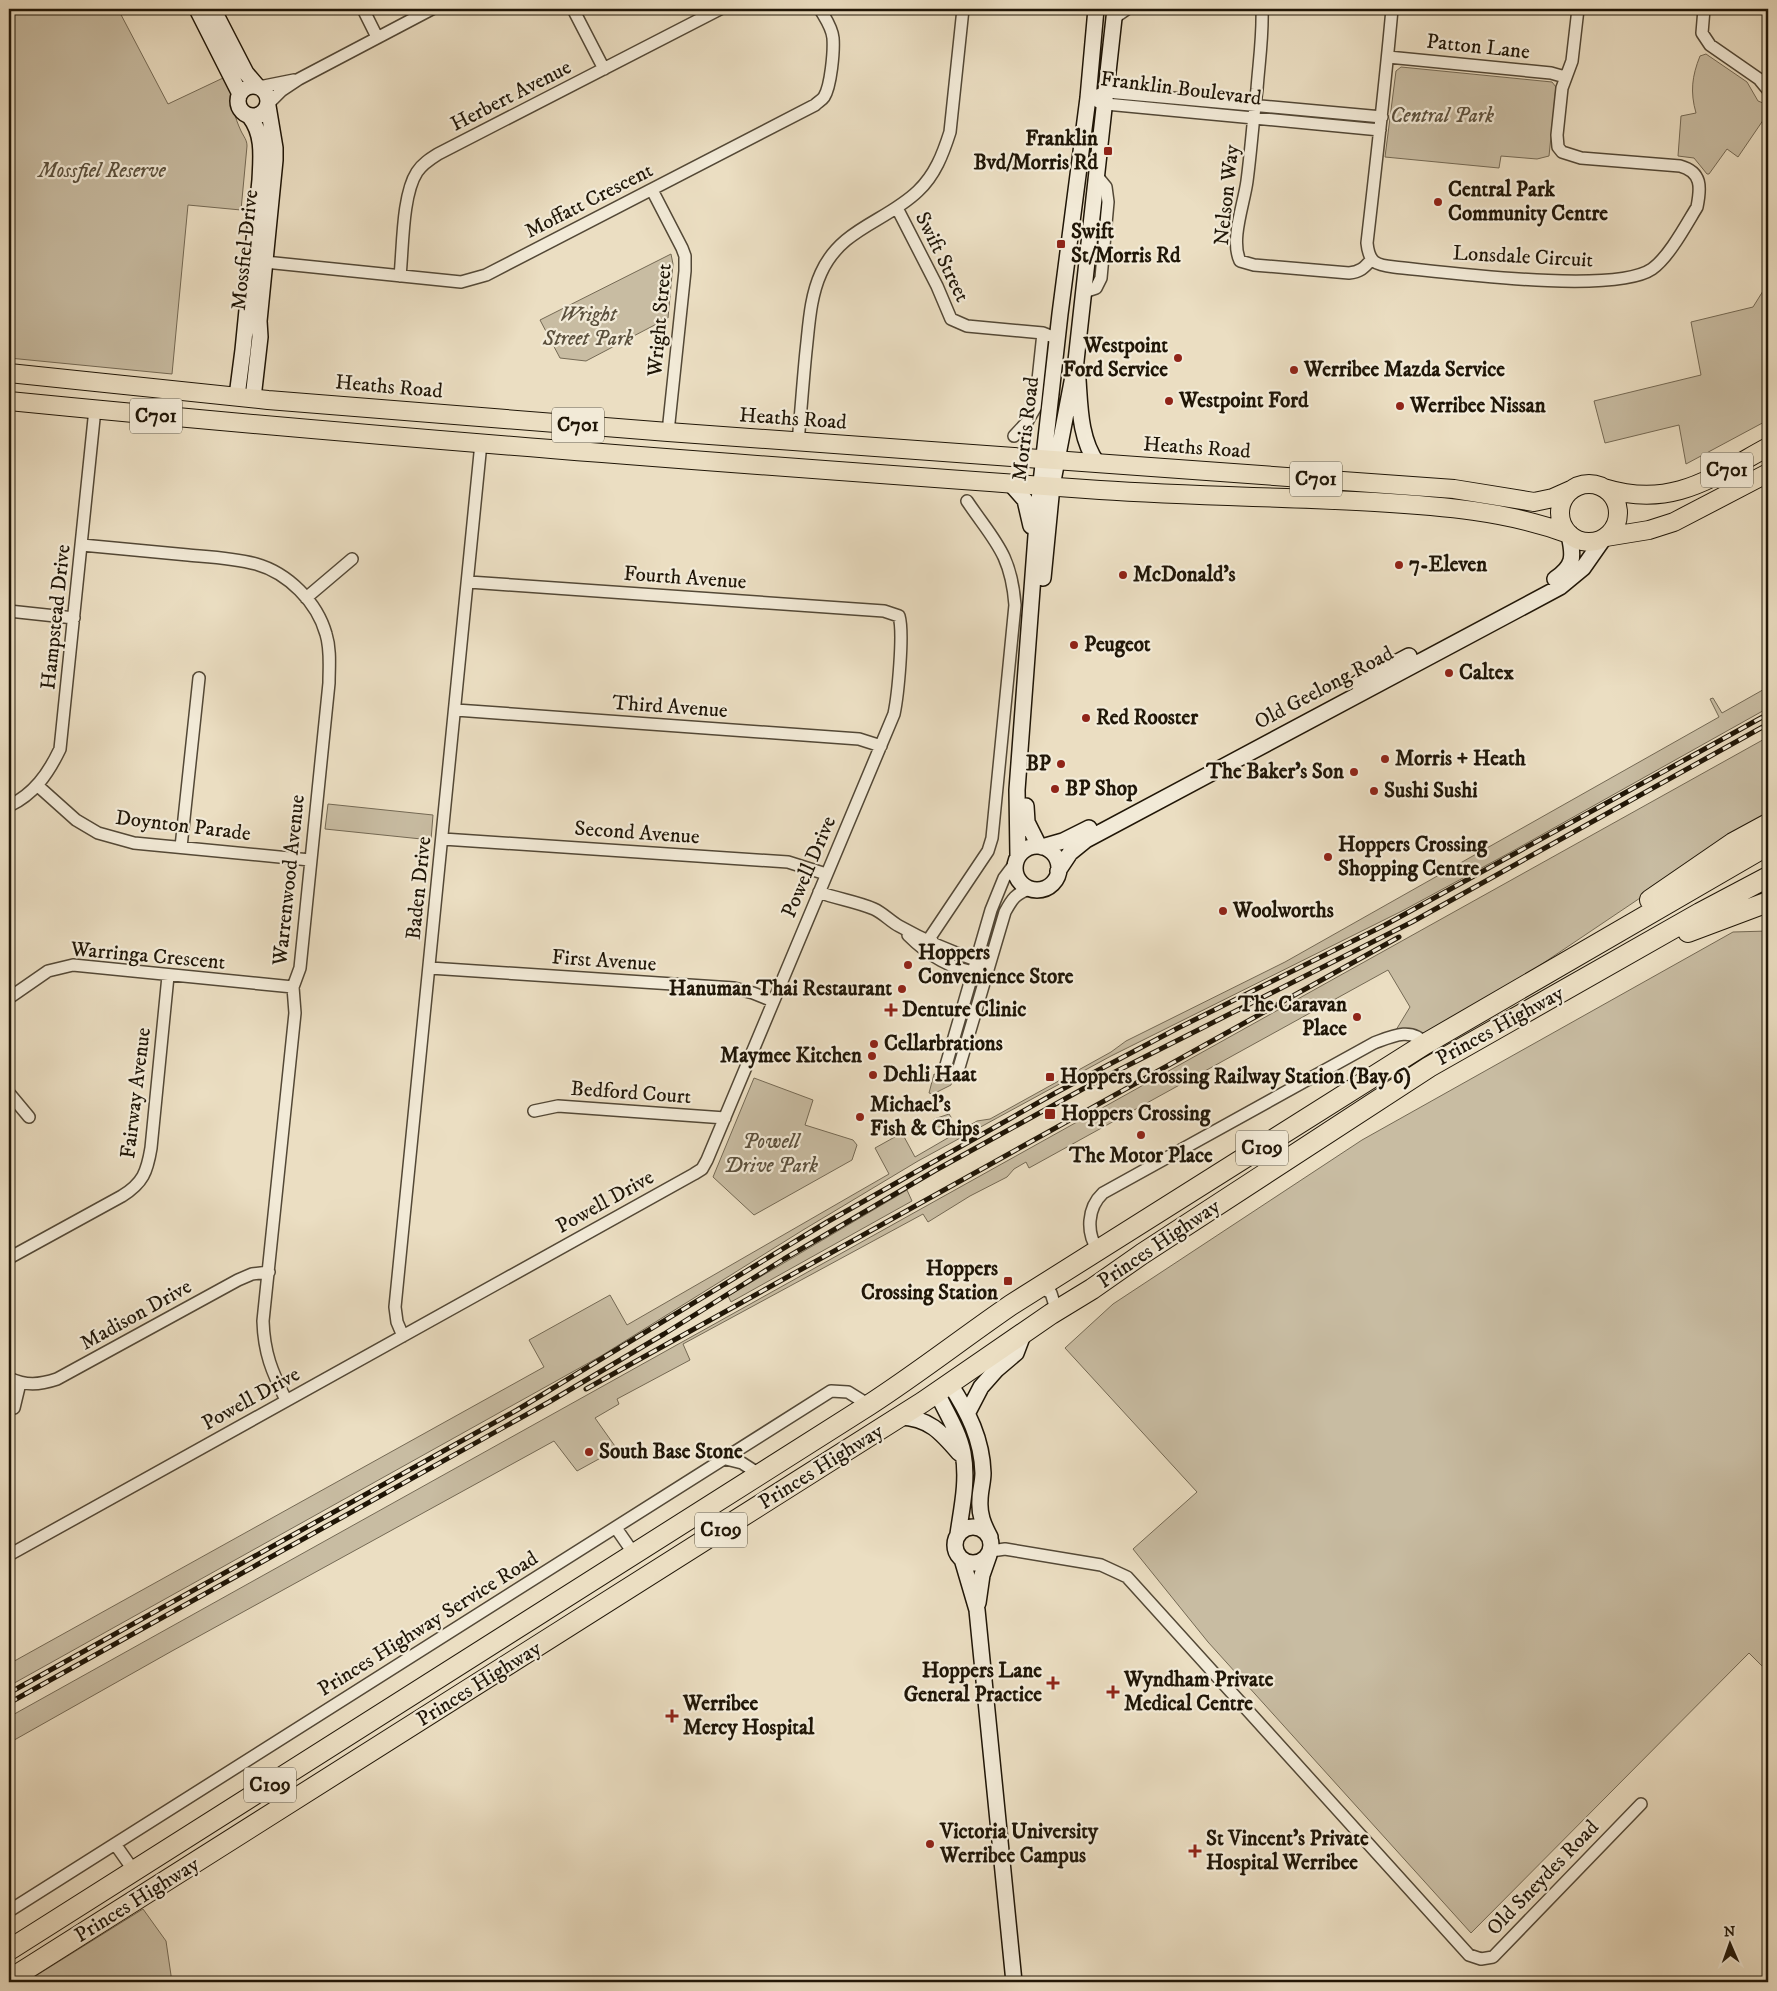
<svg xmlns="http://www.w3.org/2000/svg" width="1777" height="1991" viewBox="0 0 1777 1991" font-family="'IM FELL DW Pica',serif">
	<rect width="100%" height="100%" fill="#ebdec2"/>
	<filter id="stains"><feTurbulence type="fractalNoise" baseFrequency=".004" numOctaves="4"/><feColorMatrix values="0 0 0 0 .2 0 0 0 0 .09 0 0 0 0 .02 0 0 0 .5 -.17"/></filter>
	<radialGradient id="worn" r=".72"><stop offset=".6" stop-color="#630" stop-opacity="0"/><stop offset="1" stop-color="#630" stop-opacity=".3"/></radialGradient>
	<path fill="#c8bca2" stroke="#746954" d="M 9,9 L 118,9 L 168,104 L 223,78 L 232,87 C 230,102 235,118 241,131 C 244,137 247,140 247,146 L 241,210 L 188,205 L 172,374 L 9,358 Z
		M 1706,54 L 1747,82 L 1758,101 L 1768,105 L 1768,113 L 1738,157 L 1727,149 L 1709,174 L 1707,174 L 1694,158 L 1678,156 L 1681,116 L 1696,113 C 1690,92 1692,76 1700,56 Z
		M 1401,67 L 1552,82 L 1556,87 L 1549,156 L 1537,159 L 1501,156 L 1499,168 L 1385,157 L 1396,71 Z
		M 671,254 L 673,264 L 668,318 L 586,361 L 560,358 L 540,320 Z
		M 1768,283 L 1768,420 L 1686,464 L 1679,425 L 1605,443 L 1594,401 L 1701,375 L 1691,322 L 1753,307 Z
		M 1768,687 L 1768,708 L 1511,852 L 1404,910 L 1111,1056 L 918,1161 L 803,1230 L 601,1356 L 9,1686 L 9,1664 L 544,1367 L 529,1340 L 610,1295 L 627,1325 L 889,1174 L 875,1148 L 902,1133 L 915,1157 L 977,1121 L 990,1119 L 1111,1052 L 1126,1041 L 1285,962 L 1719,717 L 1710,699 L 1713,698 L 1722,713 Z
		M 1768,737 L 1768,818 L 1649,892 L 1484,1003 L 1423,1034 L 1396,1030 L 1410,1007 L 1388,970 L 1029,1168 L 1026,1162 L 1014,1169 L 1007,1177 L 970,1196 L 928,1222 L 923,1214 L 683,1344 L 690,1360 L 617,1399 L 619,1404 L 595,1418 L 617,1449 L 577,1471 L 554,1441 L 172,1651 L 9,1743 L 9,1717 Z
		M 328,804 L 433,815 L 431,840 L 325,829 Z
		M 1768,931 L 1768,1672 L 1749,1653 L 1471,1933 L 1208,1642 L 1133,1549 L 1197,1492 L 1065,1348 L 1113,1304 L 1362,1140 L 1733,932 Z
		M 934,1074 L 952,1081 L 951,1085 L 933,1094 L 929,1093 Z
		M 754,1078 L 813,1100 L 805,1125 L 853,1140 L 857,1145 L 852,1160 L 754,1215 L 713,1177 Z
		M 949,1114 L 951,1117 L 949,1124 L 939,1127 L 932,1126 L 934,1119 Z
		M 907,1190 L 912,1201 L 731,1302 L 728,1296 Z
		M 143,1909 L 166,1941 L 172,1982 L 26,1982 Z"/>
	<g fill="none" stroke-linecap="round" stroke-linejoin="round">
		<g stroke="#534836" stroke-width="14">
			<path id="street" d="M 363,9 L 377,37
				M 573,9 L 604,69
				M 1262,9 C 1263,36 1259,62 1257,89 C 1253,120 1251,151 1247,181 C 1244,204 1230,240 1240,261 L 1254,265 L 1349,273 C 1360,272 1364,268 1371,260
				M 1392,9 C 1385,87 1376,165 1367,243 C 1369,263 1376,265 1394,267 C 1445,272 1614,295 1652,269 C 1669,257 1686,225 1697,207 C 1701,187 1702,172 1680,166 L 1581,158 L 1562,152 L 1558,147 L 1557,135 L 1562,88 L 1572,61 L 1578,9
				M 1704,9 L 1702,33 L 1710,45 L 1759,79 L 1768,90
				M 1114,18 L 1127,9
				M 1388,57 L 1551,73 L 1565,77
				M 259,87 L 294,80
				M 1088,98 L 1107,92 L 1382,117
				M 1098,102 L 1106,104 L 1380,130
				M 269,103 L 281,91 L 299,79 L 432,9
				M 652,190 L 682,248 L 685,256 L 685,271 L 668,432
				M 897,208 L 937,286 L 951,319 L 967,326 L 1043,333 L 1058,339
				M 265,262 L 461,282 L 486,275 L 815,105 C 818,102 822,100 824,97 C 831,86 834,51 833,38 C 832,27 825,18 820,9
				M 400,276 C 403,248 402,195 417,172 C 422,164 430,159 438,154 L 720,9
				M 1084,292 L 1096,288 L 1101,278 L 1108,202 L 1106,187 L 1097,176
				M 1014,436 L 1027,422 L 1035,408 L 1043,333
				M 798,442 C 801,411 803,381 806,351 C 809,325 810,297 821,273 C 841,228 886,222 918,191 C 935,175 943,154 950,132 L 963,9
				M 82,545 C 117,548 153,552 188,555 C 211,557 234,558 256,564 C 288,573 317,602 326,634 C 331,650 329,667 329,683 L 300,968 L 293,987 L 295,1013 L 263,1321 C 264,1353 272,1372 286,1400
				M 306,598 L 352,559
				M 9,611 L 74,618
				M 456,710 L 859,739 L 881,746
				M 38,786 L 76,820 L 98,833 L 134,843 L 310,860
				M 9,806 C 34,794 48,774 60,749 L 95,409
				M 443,839 L 788,862 L 826,874
				M 181,847 L 199,678
				M 1016,862 L 1004,878 L 991,910 L 944,1072 L 951,1074 L 958,1071 L 1005,912 C 1012,899 1016,893 1030,889
				M 819,892 C 837,899 855,901 874,909 C 883,913 890,921 899,926 C 924,940 949,951 976,960 L 981,964
				M 908,935 C 925,952 955,974 981,971
				M 934,955 L 931,936 L 988,851 L 992,838 L 1015,605 C 1011,553 994,541 967,501
				M 430,968 L 734,988 L 753,993 L 773,1001
				M 9,998 L 48,971 L 73,965 L 293,987
				M 9,1093 L 29,1117
				M 534,1111 L 558,1106 L 725,1118
				M 1098,1250 C 1086,1233 1087,1208 1103,1193 L 1374,1043 C 1390,1037 1412,1026 1425,1044
				M 9,1258 L 122,1196 C 143,1183 147,1172 151,1148 L 168,976
				M 1040,1287 L 1051,1293 L 1055,1306
				M 403,1336 L 397,1322 L 395,1307 L 481,443
				M 9,1378 C 26,1386 39,1385 57,1379 L 238,1280 L 252,1274 L 269,1272
				M 14,1408 L 20,1383
				M 726,1459 L 742,1463 L 759,1474
				M 616,1528 L 634,1554
				M 991,1551 L 1005,1549 L 1101,1565 L 1127,1577 L 1469,1955 L 1481,1959 L 1493,1957 L 1641,1804
				M 9,1555 L 694,1174 L 702,1169 L 707,1160 L 894,714 C 898,695 904,633 899,616 L 884,611 L 469,582
				M 115,1844 L 134,1871
				M 9,1911 L 831,1391 L 848,1392 L 869,1405"/>
		</g>
		<g stroke="#201607" stroke-width="18">
			<path id="secondary" d="M 197,9 L 240,94
				M 213,9 L 246,73 L 258,87
				M238 101a15 15 0 1 1 30 0a15 15 0 1 1-30 0Z
				M 1078,380 C 1080,408 1080,439 1097,463
				M 237,396 L 243,350 L 260,180 C 261,158 264,135 250,117
				M 253,398 L 260,337 L 259,321 L 275,160 L 275,148 L 268,106
				M 1010,483 L 1025,500 L 1031,526
				M 1043,578 L 1052,486 L 1076,361 L 1115,9
				M 1555,579 C 1574,566 1574,557 1569,535
				M 1358,683 L 1409,656
				M 1026,806 L 1027,822 L 1039,846
				M1015 868a22 22 0 1 1 44 0a22 22 0 1 1-44 0Z
				M 1042,847 L 1063,841 L 1089,828
				M 1018,856 L 1017,790 L 1038,509 L 1060,314 L 1088,98 L 1096,9
				M 1058,871 L 1070,853 L 1086,840 L 1560,587 L 1583,568 L 1604,538
				M 950,1384 C 968,1412 982,1439 983,1473 C 983,1482 980,1491 980,1500 C 979,1514 983,1524 990,1537
				M 937,1393 C 946,1412 959,1432 963,1453 C 968,1480 962,1507 958,1534
				M 968,1412 L 981,1387 L 996,1370 L 1016,1353 L 1024,1332
				M 900,1417 C 929,1418 941,1432 959,1453
				M955 1545a18 18 0 1 1 36 0a18 18 0 1 1-36 0Z
				M 962,1559 L 977,1610 L 1014,1982
				M 978,1603 L 982,1575 L 989,1555"/>
		</g>
		<g stroke="#201607" stroke-width="20">
			<path id="primary" d="M 9,373 L 268,400 L 668,432 L 1454,489 L 1534,502 L 1553,498 L 1571,490
				M 9,401 C 372,437 736,464 1100,490 C 1192,496 1283,497 1375,502 C 1441,506 1507,511 1569,534
				M1560 513a29 29 0 1 1 58 0a29 29 0 1 1-58 0Z
				M 1604,488 C 1672,509 1711,478 1768,447
				M 1606,537 L 1649,530 L 1674,522 L 1768,473"/>
		</g>
		<g stroke="#201607" stroke-width="22">
			<path id="highway" d="M 1650,900 L 1733,843 L 1768,824
				M 1688,932 L 1768,902
				M 9,1950 L 869,1405 C 917,1374 963,1338 1011,1305 L 1425,1044 L 1768,845
				M 9,1980 L 923,1402 L 1051,1314 L 1092,1289 L 1142,1254 L 1429,1067 L 1700,913 L 1768,877"/>
		</g>
		<use href="#street" stroke="#f2ead7" stroke-width="11"/>
		<use href="#secondary" stroke="#f2ead7" stroke-width="15"/>
		<use href="#primary" stroke="#ebdec2" stroke-width="18"/>
		<use href="#highway" stroke="#ebdec2" stroke-width="20"/>
		<g stroke="#201607" stroke-width="5">
			<path id="rail" d="M 586,1389 L 1399,937
				M 9,1693 L 517,1410 L 827,1222 L 1057,1092 L 1178,1028 L 1385,925 L 1768,714
				M 9,1703 L 549,1402 L 664,1334 L 784,1259 L 936,1170 L 1099,1080 L 1412,922 L 1768,724"/>
		</g>
		<use href="#rail" stroke="#f2ead7" stroke-width="3" stroke-dasharray="9" stroke-linecap="butt"/>
	</g>
	<g fill="#8f2418" stroke="#f2ead7" stroke-width="2">
		<rect x="1103" y="146" width="10" height="10" rx="2.5"/>
		<circle cx="1438" cy="202" r="5"/>
		<rect x="1056" y="239" width="10" height="10" rx="2.5"/>
		<circle cx="1178" cy="358" r="5"/>
		<circle cx="1294" cy="370" r="5"/>
		<circle cx="1169" cy="401" r="5"/>
		<circle cx="1400" cy="406" r="5"/>
		<circle cx="1399" cy="565" r="5"/>
		<circle cx="1123" cy="575" r="5"/>
		<circle cx="1074" cy="645" r="5"/>
		<circle cx="1449" cy="673" r="5"/>
		<circle cx="1086" cy="718" r="5"/>
		<circle cx="1385" cy="759" r="5"/>
		<circle cx="1061" cy="764" r="5"/>
		<circle cx="1354" cy="772" r="5"/>
		<circle cx="1055" cy="789" r="5"/>
		<circle cx="1374" cy="791" r="5"/>
		<circle cx="1328" cy="857" r="5"/>
		<circle cx="1223" cy="911" r="5"/>
		<circle cx="908" cy="965" r="5"/>
		<circle cx="902" cy="989" r="5"/>
		<path d="M888.5 1002.5h5v5h5v5h-5v5h-5v-5h-5v-5h5z"/>
		<circle cx="1357" cy="1017" r="5"/>
		<circle cx="874" cy="1044" r="5"/>
		<circle cx="872" cy="1056" r="5"/>
		<circle cx="873" cy="1075" r="5"/>
		<rect x="1045" y="1072" width="10" height="10" rx="2.5"/>
		<rect x="1044" y="1108" width="12" height="12" rx="2.5"/>
		<circle cx="860" cy="1117" r="5"/>
		<circle cx="1141" cy="1135" r="5"/>
		<rect x="1003" y="1276" width="10" height="10" rx="2.5"/>
		<circle cx="589" cy="1452" r="5"/>
		<path d="M1050.5 1675.5h5v5h5v5h-5v5h-5v-5h-5v-5h5z"/>
		<path d="M1110.5 1684.5h5v5h5v5h-5v5h-5v-5h-5v-5h5z"/>
		<path d="M669.5 1708.5h5v5h5v5h-5v5h-5v-5h-5v-5h5z"/>
		<circle cx="930" cy="1844" r="5"/>
		<path d="M1192.5 1843.5h5v5h5v5h-5v5h-5v-5h-5v-5h5z"/>
	</g>
	<g text-anchor="middle" dominant-baseline="central" stroke-width="4.5" stroke-linejoin="round" paint-order="stroke">
		<g fill="#f2ead7" stroke="#5f5645" stroke-width="1">
			<rect x="130" y="398.5" width="52" height="35" rx="4"/>
			<rect x="552" y="407.5" width="52" height="35" rx="4"/>
			<rect x="1701" y="452.5" width="52" height="35" rx="4"/>
			<rect x="1290" y="461.5" width="52" height="35" rx="4"/>
			<rect x="1236" y="1130.5" width="52" height="35" rx="4"/>
			<rect x="695" y="1512.5" width="52" height="35" rx="4"/>
			<rect x="244" y="1767.5" width="52" height="35" rx="4"/>
		</g>
		<g font-size="20" font-weight="bold" fill="#201607">
			<text x="156" y="416">C701</text>
			<text x="578" y="425">C701</text>
			<text x="1727" y="470">C701</text>
			<text x="1316" y="479">C701</text>
			<text x="1262" y="1148">C109</text>
			<text x="721" y="1530">C109</text>
			<text x="270" y="1785">C109</text>
		</g>
		<g font-size="21" fill="#201607" stroke="#f2ead7">
			<text transform="translate(1478 47) rotate(6)">Patton Lane</text>
			<text transform="translate(1181 89) rotate(7)">Franklin Boulevard</text>
			<text transform="translate(511 96) rotate(-27)">Herbert Avenue</text>
			<text transform="translate(1227 195) rotate(-84)">Nelson Way</text>
			<text transform="translate(589 201) rotate(-27)">Moffatt Crescent</text>
			<text transform="translate(245 250) rotate(-84)">Mossfiel Drive</text>
			<text transform="translate(942 257) rotate(64)">Swift Street</text>
			<text transform="translate(1523 257) rotate(3)">Lonsdale Circuit</text>
			<text transform="translate(660 320) rotate(-85)">Wright Street</text>
			<text transform="translate(389 387) rotate(5)">Heaths Road</text>
			<text transform="translate(793 419) rotate(4)">Heaths Road</text>
			<text transform="translate(1026 429) rotate(-83)">Morris Road</text>
			<text transform="translate(1197 448) rotate(4)">Heaths Road</text>
			<text transform="translate(685 578) rotate(4)">Fourth Avenue</text>
			<text transform="translate(56 617) rotate(-84)">Hampstead Drive</text>
			<text transform="translate(1324 688) rotate(-28)">Old Geelong Road</text>
			<text transform="translate(670 707) rotate(4)">Third Avenue</text>
			<text transform="translate(183 826) rotate(7)">Doynton Parade</text>
			<text transform="translate(637 833) rotate(4)">Second Avenue</text>
			<text transform="translate(809 867) rotate(-67)">Powell Drive</text>
			<text transform="translate(289 880) rotate(-84)">Warrenwood Avenue</text>
			<text transform="translate(419 888) rotate(-84)">Baden Drive</text>
			<text transform="translate(148 956) rotate(5)">Warringa Crescent</text>
			<text transform="translate(604 961) rotate(4)">First Avenue</text>
			<text transform="translate(1500 1026) rotate(-29)">Princes Highway</text>
			<text transform="translate(136 1093) rotate(-83)">Fairway Avenue</text>
			<text transform="translate(631 1093) rotate(4)">Bedford Court</text>
			<text transform="translate(605 1202) rotate(-29)">Powell Drive</text>
			<text transform="translate(1159 1244) rotate(-34)">Princes Highway</text>
			<text transform="translate(136 1315) rotate(-29)">Madison Drive</text>
			<text transform="translate(251 1399) rotate(-29)">Powell Drive</text>
			<text transform="translate(821 1467) rotate(-32)">Princes Highway</text>
			<text transform="translate(428 1624) rotate(-32)">Princes Highway Service Road</text>
			<text transform="translate(479 1684) rotate(-32)">Princes Highway</text>
			<text transform="translate(1543 1878) rotate(-46)">Old Sneydes Road</text>
			<text transform="translate(137 1900) rotate(-32)">Princes Highway</text>
		</g>
		<g font-size="21" font-style="italic" fill="#5b503d" stroke="#f2ead7">
			<text x="1442" y="116">Central Park</text>
			<text x="102" y="171">Mossfiel Reserve</text>
			<text x="588" y="315">Wright<tspan x="588" dy="24">Street Park</tspan></text>
			<text x="771" y="1142">Powell<tspan x="771" dy="24">Drive Park</tspan></text>
		</g>
		<g font-size="21" font-weight="bold" fill="#201607" stroke="#f2ead7" text-anchor="start">
			<text x="1098" y="139" text-anchor="end">Franklin<tspan x="1098" dy="24">Bvd/Morris Rd</tspan></text>
			<text x="1448" y="190">Central Park<tspan x="1448" dy="24">Community Centre</tspan></text>
			<text x="1071" y="232">Swift<tspan x="1071" dy="24">St/Morris Rd</tspan></text>
			<text x="1168" y="346" text-anchor="end">Westpoint<tspan x="1168" dy="24">Ford Service</tspan></text>
			<text x="1304" y="370">Werribee Mazda Service</text>
			<text x="1179" y="401">Westpoint Ford</text>
			<text x="1410" y="406">Werribee Nissan</text>
			<text x="1409" y="565">7-Eleven</text>
			<text x="1133" y="575">McDonald's</text>
			<text x="1084" y="645">Peugeot</text>
			<text x="1459" y="673">Caltex</text>
			<text x="1096" y="718">Red Rooster</text>
			<text x="1395" y="759">Morris + Heath</text>
			<text x="1051" y="764" text-anchor="end">BP</text>
			<text x="1344" y="772" text-anchor="end">The Baker's Son</text>
			<text x="1065" y="789">BP Shop</text>
			<text x="1384" y="791">Sushi Sushi</text>
			<text x="1338" y="845">Hoppers Crossing<tspan x="1338" dy="24">Shopping Centre</tspan></text>
			<text x="1233" y="911">Woolworths</text>
			<text x="918" y="953">Hoppers<tspan x="918" dy="24">Convenience Store</tspan></text>
			<text x="892" y="989" text-anchor="end">Hanuman Thai Restaurant</text>
			<text x="1347" y="1005" text-anchor="end">The Caravan<tspan x="1347" dy="24">Place</tspan></text>
			<text x="902" y="1010">Denture Clinic</text>
			<text x="884" y="1044">Cellarbrations</text>
			<text x="862" y="1056" text-anchor="end">Maymee Kitchen</text>
			<text x="883" y="1075">Dehli Haat</text>
			<text x="1060" y="1077">Hoppers Crossing Railway Station (Bay 6)</text>
			<text x="870" y="1105">Michael's<tspan x="870" dy="24">Fish &amp; Chips</tspan></text>
			<text x="1061" y="1114">Hoppers Crossing</text>
			<text x="1141" y="1156" text-anchor="middle">The Motor Place</text>
			<text x="998" y="1269" text-anchor="end">Hoppers<tspan x="998" dy="24">Crossing Station</tspan></text>
			<text x="599" y="1452">South Base Stone</text>
			<text x="1042" y="1671" text-anchor="end">Hoppers Lane<tspan x="1042" dy="24">General Practice</tspan></text>
			<text x="1124" y="1680">Wyndham Private<tspan x="1124" dy="24">Medical Centre</tspan></text>
			<text x="683" y="1704">Werribee<tspan x="683" dy="24">Mercy Hospital</tspan></text>
			<text x="940" y="1832">Victoria University<tspan x="940" dy="24">Werribee Campus</tspan></text>
			<text x="1206" y="1839">St Vincent's Private<tspan x="1206" dy="24">Hospital Werribee</tspan></text>
		</g>
	</g>
	<rect width="1777" height="1991" fill="none" stroke="#ebdec2" stroke-width="30"/>
	<rect x="10" y="10" width="1757" height="1971" fill="none" stroke="#201607" stroke-width="2.5"/>
	<rect x="15" y="15" width="1747" height="1961" fill="none" stroke="#201607"/>
	<g transform="translate(1730 1944) rotate(358)" stroke="#f2ead7" stroke-width="4" paint-order="stroke">
	<path d="M0-4L9 19L0 12L-9 19Z" fill="#201607"/>
	<text y="-8" font-size="14" font-weight="bold" text-anchor="middle" fill="#201607">N</text>
	</g>
	<rect width="100%" height="100%" filter="url(#stains)"/>
	<rect width="100%" height="100%" fill="url(#worn)"/>
</svg>
